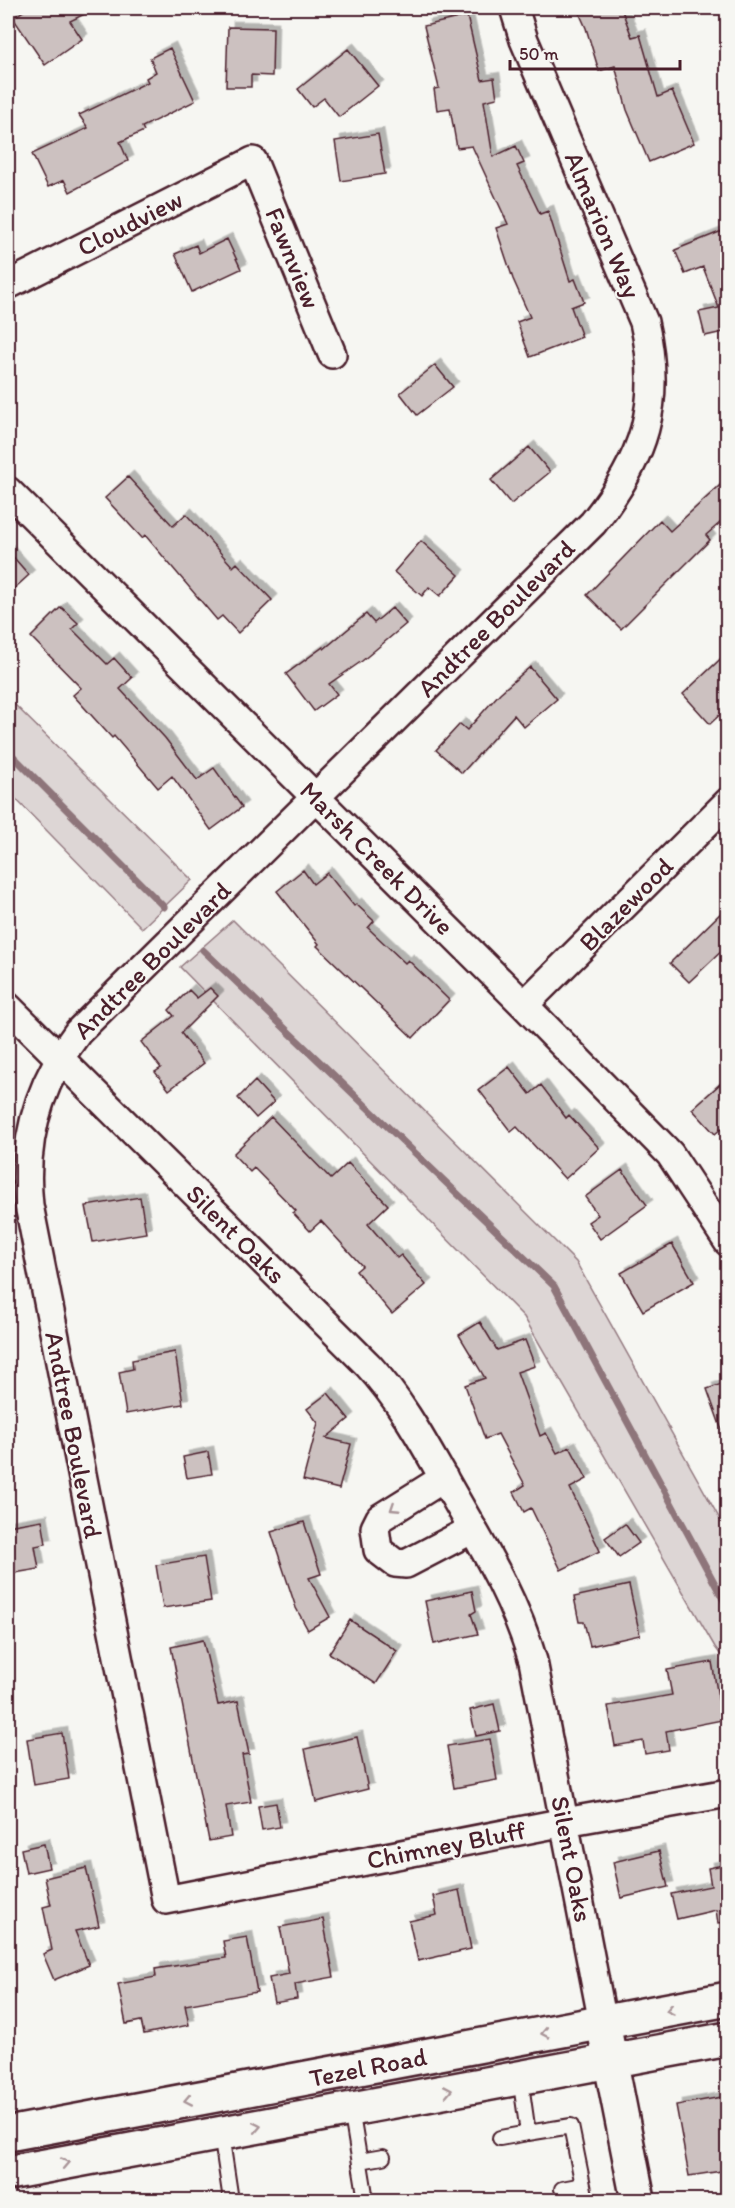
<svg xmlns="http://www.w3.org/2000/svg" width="735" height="2208" viewBox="0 0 735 2208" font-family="Itim,sans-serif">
	<defs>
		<filter id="shadow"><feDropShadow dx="5.5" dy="-5.5" stdDeviation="0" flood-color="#0004"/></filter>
	</defs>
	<rect width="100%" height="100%" fill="#f6f6f2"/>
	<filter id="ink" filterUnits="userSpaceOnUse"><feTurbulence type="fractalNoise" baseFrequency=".0167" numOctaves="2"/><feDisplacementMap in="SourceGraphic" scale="12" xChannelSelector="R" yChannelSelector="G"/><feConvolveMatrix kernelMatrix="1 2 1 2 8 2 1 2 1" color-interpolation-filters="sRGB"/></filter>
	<g filter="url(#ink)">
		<path fill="#ddd6d5" stroke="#947a80" stroke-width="1.5" d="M 8,698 L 192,880 L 142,928 L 8,791 Z
			M 233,920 L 576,1262 L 727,1532 L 727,1663 L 715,1647 L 524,1317 L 180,967 Z"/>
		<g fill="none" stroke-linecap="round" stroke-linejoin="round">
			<path stroke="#8e747a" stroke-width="7" d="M 8,751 L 164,907
				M 203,950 L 554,1286 L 728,1608"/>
		</g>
		<path fill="#ccc1c0" stroke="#4a1f2b" stroke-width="1.5" filter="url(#shadow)" d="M 28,8 L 97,8 L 70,21 L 82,39 L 45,65 L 13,18 Z
			M 577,8 L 621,8 L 632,37 L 640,35 L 658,97 L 672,91 L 694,143 L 649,162 L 627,110 L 615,66 L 599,71 L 586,28 Z
			M 467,16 L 482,80 L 494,78 L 497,98 L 484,101 L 493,157 L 516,146 L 524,163 L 517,166 L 540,214 L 548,211 L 570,281 L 575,279 L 584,302 L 571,307 L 582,337 L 530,357 L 517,322 L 530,317 L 513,279 L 496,228 L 508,224 L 472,146 L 457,148 L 450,108 L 437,110 L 434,89 L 439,88 L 424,26 Z
			M 228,27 L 273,28 L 272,76 L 251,75 L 251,87 L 226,87 Z
			M 170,48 L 195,101 L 142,127 L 144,131 L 120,142 L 128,161 L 70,192 L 64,180 L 48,187 L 32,154 L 88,128 L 79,115 L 148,82 L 146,78 L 156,72 L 150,58 Z
			M 348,49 L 378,86 L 339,117 L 324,98 L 312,107 L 298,89 Z
			M 378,134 L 385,174 L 341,181 L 335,141 Z
			M 722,231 L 728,245 L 728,331 L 705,336 L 699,312 L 719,308 L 703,267 L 685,274 L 675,250 Z
			M 227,239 L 241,269 L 192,292 L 175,254 L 196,245 L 199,253 Z
			M 435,365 L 453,387 L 417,415 L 400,393 Z
			M 529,447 L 550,472 L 511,504 L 491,480 Z
			M 128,477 L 173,526 L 186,514 L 233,567 L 237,563 L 272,600 L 238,633 L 222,616 L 217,620 L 145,535 L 142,538 L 105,498 Z
			M 728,478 L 728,516 L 706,535 L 710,540 L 621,629 L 587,595 L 660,520 L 670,531 Z
			M 421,541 L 459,575 L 440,596 L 429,587 L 422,596 L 394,572 Z
			M 8,551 L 29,575 L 8,594 Z
			M 61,607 L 78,623 L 72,629 L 107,664 L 114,658 L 132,678 L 120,689 L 165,738 L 197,780 L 214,768 L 242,807 L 211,830 L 172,776 L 158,788 L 114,736 L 112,738 L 73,695 L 81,688 L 31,637 Z
			M 392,608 L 406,624 L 362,661 L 329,684 L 337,694 L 314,711 L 286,674 L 323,647 L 324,649 L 366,614 L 374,623 Z
			M 728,652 L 728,707 L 710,724 L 683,694 Z
			M 530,667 L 557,699 L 524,727 L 514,715 L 462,773 L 436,750 L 460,724 L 467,730 L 500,693 Z
			M 303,870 L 313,884 L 327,873 L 354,906 L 356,904 L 374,921 L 368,928 L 405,963 L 408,960 L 449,1000 L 413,1038 L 317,946 L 319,944 L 277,891 Z
			M 728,906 L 728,945 L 689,982 L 670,963 Z
			M 210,988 L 218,996 L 181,1033 L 204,1063 L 169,1090 L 155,1072 L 161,1068 L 141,1042 L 174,1016 L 169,1010 L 189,990 L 197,998 Z
			M 509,1067 L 530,1094 L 541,1085 L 566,1118 L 569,1115 L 599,1148 L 565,1179 L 517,1127 L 511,1132 L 479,1090 Z
			M 728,1077 L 728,1123 L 715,1134 L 692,1109 Z
			M 255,1081 L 274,1102 L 256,1118 L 238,1098 Z
			M 271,1117 L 331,1179 L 348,1163 L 388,1205 L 368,1224 L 397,1258 L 401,1255 L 426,1285 L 392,1314 L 356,1271 L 362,1266 L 321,1221 L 310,1231 L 293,1213 L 296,1211 L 254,1168 L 250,1172 L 233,1154 Z
			M 622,1170 L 647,1205 L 600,1239 L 588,1222 L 598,1215 L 585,1197 Z
			M 140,1197 L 146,1233 L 93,1242 L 86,1206 Z
			M 672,1244 L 694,1282 L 643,1311 L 621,1273 Z
			M 480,1322 L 497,1350 L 525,1340 L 535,1366 L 517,1372 L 540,1436 L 546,1433 L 557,1453 L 570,1447 L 587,1479 L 570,1488 L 600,1551 L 561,1570 L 531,1508 L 524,1512 L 514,1492 L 525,1485 L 498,1434 L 485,1439 L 465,1385 L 485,1378 L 459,1335 Z
			M 175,1352 L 183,1404 L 126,1414 L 119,1372 L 133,1369 L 132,1360 Z
			M 728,1382 L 728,1439 L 725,1439 L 707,1389 Z
			M 328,1393 L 349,1419 L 326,1438 L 351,1444 L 339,1489 L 303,1480 L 318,1423 L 307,1409 Z
			M 208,1452 L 212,1474 L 187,1478 L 183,1457 Z
			M 42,1520 L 46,1544 L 35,1546 L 39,1569 L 8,1574 L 8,1526 Z
			M 304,1522 L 321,1574 L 309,1578 L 330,1617 L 308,1630 L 296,1608 L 271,1532 Z
			M 625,1524 L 639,1543 L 619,1557 L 605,1538 Z
			M 204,1557 L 211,1601 L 163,1608 L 156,1565 Z
			M 629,1585 L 640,1635 L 590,1646 L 584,1622 L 579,1622 L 574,1597 Z
			M 472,1591 L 476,1611 L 471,1614 L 478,1634 L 434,1644 L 425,1601 Z
			M 350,1620 L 397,1651 L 376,1684 L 329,1653 Z
			M 203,1640 L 218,1705 L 238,1701 L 249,1754 L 242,1755 L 251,1802 L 226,1806 L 231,1837 L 209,1841 L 171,1647 Z
			M 712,1662 L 722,1720 L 666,1731 L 669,1750 L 645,1754 L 643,1741 L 615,1746 L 608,1706 L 672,1695 L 667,1670 Z
			M 494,1704 L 500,1731 L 476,1736 L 470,1710 Z
			M 62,1733 L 69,1779 L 34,1785 L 27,1739 Z
			M 357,1737 L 368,1789 L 316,1802 L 305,1749 Z
			M 490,1739 L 497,1780 L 454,1788 L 447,1746 Z
			M 276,1803 L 280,1827 L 262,1830 L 258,1806 Z
			M 44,1844 L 49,1868 L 26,1873 L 21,1849 Z
			M 659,1851 L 668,1887 L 621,1898 L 613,1862 Z
			M 728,1864 L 728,1922 L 718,1923 L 716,1910 L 677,1919 L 671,1894 L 711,1886 L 708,1868 Z
			M 86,1868 L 99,1926 L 75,1931 L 89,1965 L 54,1980 L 43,1954 L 52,1950 L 43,1907 L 51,1905 L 45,1878 Z
			M 459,1890 L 471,1949 L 418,1961 L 409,1921 L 437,1915 L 433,1896 Z
			M 323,1919 L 334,1977 L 295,1984 L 297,1999 L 274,2003 L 269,1978 L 289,1974 L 280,1927 Z
			M 247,1937 L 257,1992 L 185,2005 L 189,2025 L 144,2034 L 141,2021 L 126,2024 L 118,1984 L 156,1977 L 155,1969 L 226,1958 L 223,1941 Z
			M 728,2096 L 728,2170 L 689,2176 L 676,2105 Z"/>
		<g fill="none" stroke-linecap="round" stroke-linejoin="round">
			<g stroke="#4a1f2b" stroke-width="18">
				<path id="service" d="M 351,2109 L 366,2200
					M 528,2133 L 571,2126 L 586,2200
					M 221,2134 L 231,2200
					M 500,2138 L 528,2133 L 520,2077
					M 360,2161 L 383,2157
					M 562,2189 L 583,2185"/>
			</g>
			<g stroke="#4a1f2b" stroke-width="32">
				<path id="minor" d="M 514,8 L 524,40 L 644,322 C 663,404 644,459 593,523 L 78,1032 C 39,1083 22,1141 29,1205 L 166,1900 L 565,1822 L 728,1793
					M 8,285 L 253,161 L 332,354
					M 8,491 L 524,1005 L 670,1154 L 728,1242
					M 524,1005 L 728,802
					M 8,1007 L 368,1365 C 403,1403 425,1446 451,1491 C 483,1547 515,1599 533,1661 L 603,2023
					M 444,1478 L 380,1518 L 375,1528 L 378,1550 L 395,1563 L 406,1564 L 473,1529"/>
			</g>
			<g stroke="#4a1f2b" stroke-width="38">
				<path id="tertiary" d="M 603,2023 L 638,2200"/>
			</g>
			<g stroke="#4a1f2b" stroke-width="38">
				<path id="secondary" d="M 8,2134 L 728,1999
					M 8,2173 L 728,2039"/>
			</g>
			<use href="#service" stroke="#f6f6f2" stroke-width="14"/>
			<use href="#minor" stroke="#f6f6f2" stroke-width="27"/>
			<use href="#tertiary" stroke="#f6f6f2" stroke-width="33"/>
			<use href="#secondary" stroke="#f6f6f2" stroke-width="33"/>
		</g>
		<defs><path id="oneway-chevron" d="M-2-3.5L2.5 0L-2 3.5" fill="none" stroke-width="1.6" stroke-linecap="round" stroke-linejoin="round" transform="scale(1.5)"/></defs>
		<g stroke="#a99598">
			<use href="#oneway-chevron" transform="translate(394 1508) rotate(147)"/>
			<use href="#oneway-chevron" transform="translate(670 2010) rotate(169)"/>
			<use href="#oneway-chevron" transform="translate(545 2033) rotate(169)"/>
			<use href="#oneway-chevron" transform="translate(448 2091) rotate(-11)"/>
			<use href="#oneway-chevron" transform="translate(188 2100) rotate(169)"/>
			<use href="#oneway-chevron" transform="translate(257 2127) rotate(-11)"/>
			<use href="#oneway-chevron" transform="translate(65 2163) rotate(-11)"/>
		</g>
	</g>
	<g text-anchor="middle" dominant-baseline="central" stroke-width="4.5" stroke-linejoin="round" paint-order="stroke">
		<g font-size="26" fill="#4a1f2b" stroke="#f6f6f2">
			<text transform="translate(130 223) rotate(-27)">Cloudview</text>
			<text transform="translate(603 225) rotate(67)">Almarion Way</text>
			<text transform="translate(293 258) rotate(68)">Fawnview</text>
			<text transform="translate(496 618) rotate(-45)">Andtree Boulevard</text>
			<text transform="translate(377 858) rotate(45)">Marsh Creek Drive</text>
			<text transform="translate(626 904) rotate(-45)">Blazewood</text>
			<text transform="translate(152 960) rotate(-45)">Andtree Boulevard</text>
			<text transform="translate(236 1234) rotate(45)">Silent Oaks</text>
			<text transform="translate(74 1435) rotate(79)">Andtree Boulevard</text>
			<text transform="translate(446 1845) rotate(-11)">Chimney Bluff</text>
			<text transform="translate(572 1859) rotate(79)">Silent Oaks</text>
			<text transform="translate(368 2067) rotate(-11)">Tezel Road</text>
		</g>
	</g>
	<rect width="735" height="2208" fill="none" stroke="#f6f6f2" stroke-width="30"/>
	<rect x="15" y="15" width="705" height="2178" fill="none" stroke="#4a1f2b" stroke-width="2" filter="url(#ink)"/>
	<path d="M510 60v9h170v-9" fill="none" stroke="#4a1f2b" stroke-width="3"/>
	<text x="519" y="60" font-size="18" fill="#4a1f2b" stroke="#f6f6f2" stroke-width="4.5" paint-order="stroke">50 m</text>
</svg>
